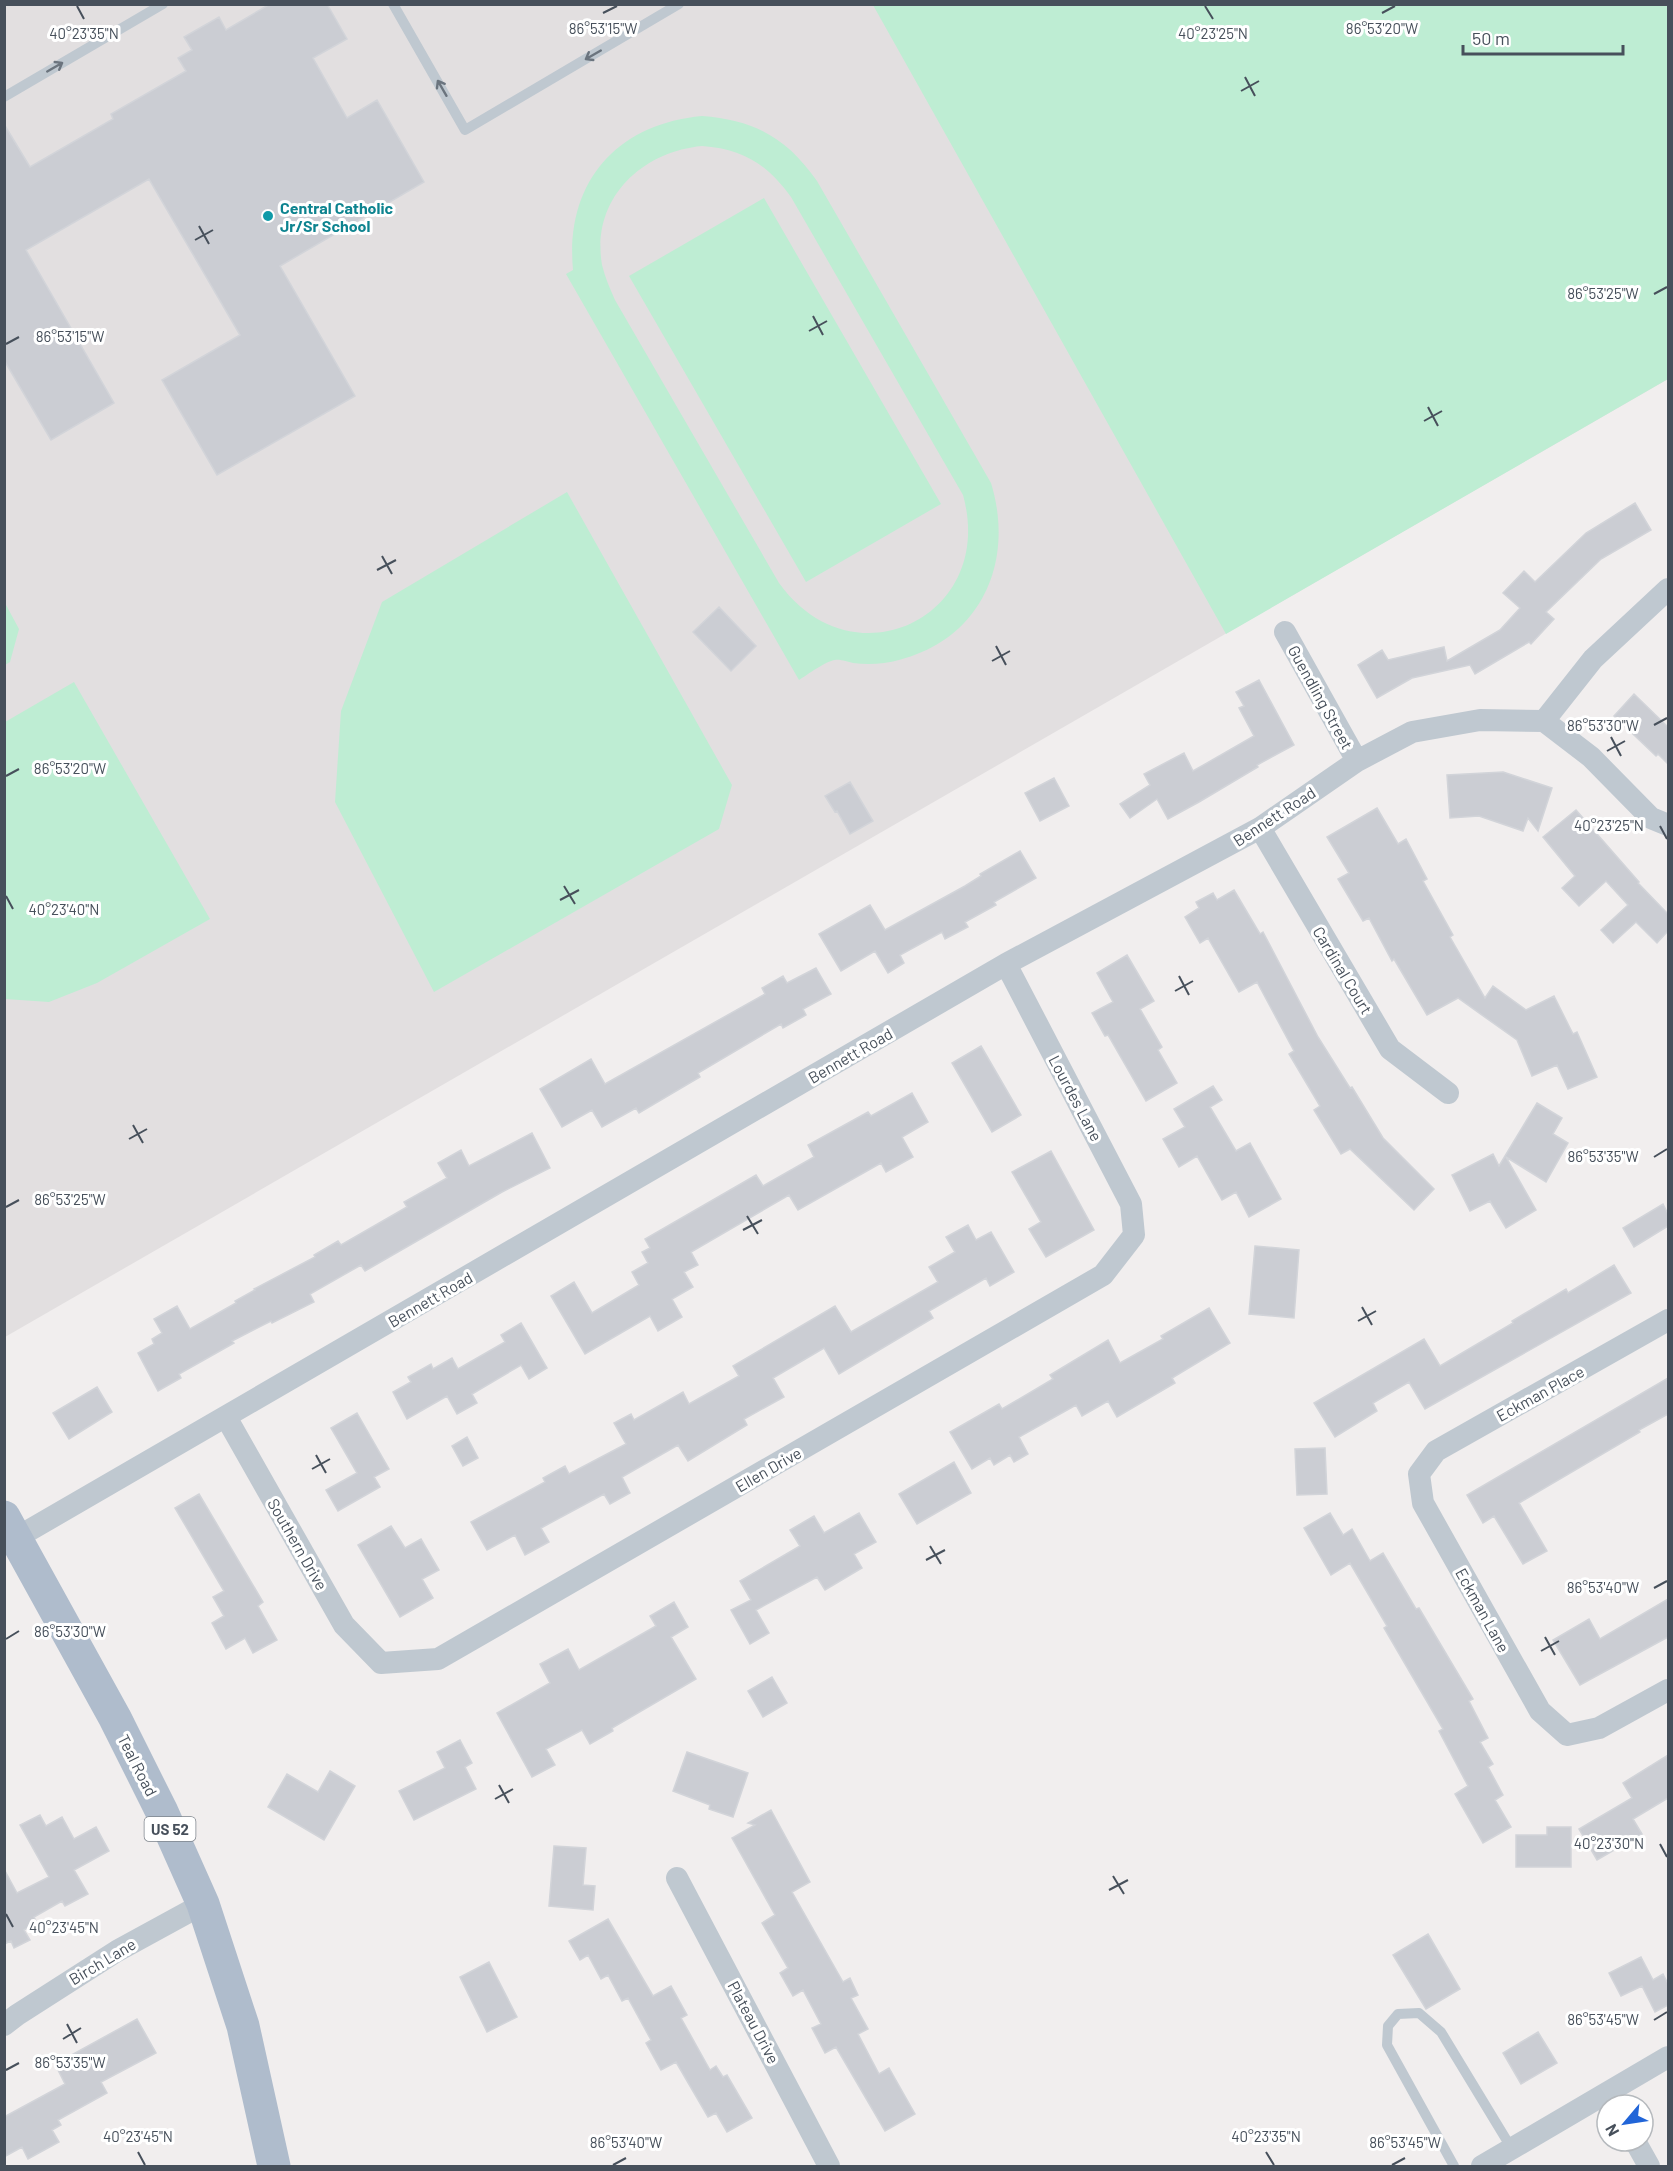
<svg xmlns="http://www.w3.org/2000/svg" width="1673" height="2171" viewBox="0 0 1673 2171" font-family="Barlow,sans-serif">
	<rect width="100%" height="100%" fill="#f1eeee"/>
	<path fill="#e2dfe0" d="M 5,5 L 1668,5 L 1668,379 L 5,1337 Z"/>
	<path fill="#beedd3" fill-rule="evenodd" d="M 873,5 L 1668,5 L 1668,379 L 1226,634 Z
		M 702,116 C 755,120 787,138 817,181 L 991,483 C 1015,561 982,639 899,660 C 885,664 868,665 853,663 C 848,662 840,659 835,660 C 826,661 807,675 799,680 L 566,274 L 573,270 C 565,183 616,124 702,116 ZM 702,146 C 743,149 767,164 791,197 L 963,495 C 997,617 853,686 779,583 L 615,300 C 610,289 605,277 602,265 C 591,200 640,152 702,146 Z
		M 764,198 L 941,504 L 806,582 L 629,276 Z
		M 567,492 L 732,785 L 719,829 L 434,992 L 335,802 L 341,711 L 382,602 Z
		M 5,603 L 19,629 L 10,662 L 5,665 Z
		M 74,682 L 210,919 L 97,983 L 49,1002 L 5,999 L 5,722 Z"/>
	<path fill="#cbcdd3" stroke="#d2d4d9" stroke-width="1.5" d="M 270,4 L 327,4 L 347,39 L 313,58 L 347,118 L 377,100 L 424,182 L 280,266 L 355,396 L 217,475 L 162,380 L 240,335 L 149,179 L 26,250 L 114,403 L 51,440 L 4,360 L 4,124 L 30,167 L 113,119 L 111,114 L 186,71 L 178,58 L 192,50 L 184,37 L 219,17 L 226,30 Z
		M 1635,503 L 1651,530 L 1601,559 L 1546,612 L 1554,619 L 1531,644 L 1529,642 L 1475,674 L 1470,665 L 1412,678 L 1377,698 L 1358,665 L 1382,650 L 1388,660 L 1444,647 L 1447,661 L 1500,630 L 1520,608 L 1503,593 L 1524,571 L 1535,582 L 1586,533 Z
		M 719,607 L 756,646 L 731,671 L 693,632 Z
		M 1259,680 L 1294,745 L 1257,765 L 1258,767 L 1199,802 L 1168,819 L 1157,799 L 1130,818 L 1120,804 L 1150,785 L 1144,774 L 1184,753 L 1193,771 L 1254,736 L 1239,708 L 1244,706 L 1236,692 Z
		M 1634,694 L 1668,727 L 1668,764 L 1658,754 L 1656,756 L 1614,716 Z
		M 1503,772 L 1552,788 L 1538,831 L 1528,818 L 1523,831 L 1479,816 L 1450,818 L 1447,775 Z
		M 1054,778 L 1069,806 L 1040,821 L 1025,793 Z
		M 850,782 L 873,821 L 850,834 L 837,811 L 835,812 L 825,796 Z
		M 1377,808 L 1398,844 L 1406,839 L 1427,879 L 1423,881 L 1453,935 L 1450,937 L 1485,998 L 1493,986 L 1526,1010 L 1554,996 L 1573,1034 L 1577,1032 L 1597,1077 L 1568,1089 L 1557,1065 L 1532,1076 L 1517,1040 L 1458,998 L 1427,1015 L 1394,959 L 1392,961 L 1369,918 L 1363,921 L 1338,879 L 1349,873 L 1327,837 Z
		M 1576,810 L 1639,882 L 1638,883 L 1668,914 L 1668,931 L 1657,943 L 1636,922 L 1613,943 L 1601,930 L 1628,905 L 1606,881 L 1579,906 L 1562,888 L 1575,876 L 1543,837 Z
		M 1020,851 L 1036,878 L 994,902 L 996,905 L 965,922 L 968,927 L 945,939 L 942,932 L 900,955 L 904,963 L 888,973 L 875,951 L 841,971 L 819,934 L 870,905 L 885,930 L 965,886 L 981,876 L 980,874 Z
		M 1234,890 L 1260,934 L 1263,932 L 1318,1037 L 1350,1088 L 1352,1087 L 1383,1138 L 1434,1189 L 1414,1210 L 1350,1149 L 1341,1154 L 1314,1110 L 1320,1106 L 1289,1054 L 1294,1051 L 1257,982 L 1239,992 L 1208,938 L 1200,943 L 1185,917 L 1199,908 L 1196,902 L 1213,893 L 1217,900 Z
		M 1127,955 L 1154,1001 L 1140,1009 L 1162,1047 L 1158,1050 L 1177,1083 L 1146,1101 L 1108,1035 L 1105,1036 L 1092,1013 L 1113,1002 L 1097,973 Z
		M 816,968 L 831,994 L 803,1009 L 806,1015 L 783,1028 L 781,1024 L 698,1073 L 700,1077 L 639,1113 L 636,1108 L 602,1127 L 592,1110 L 562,1127 L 540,1089 L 591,1059 L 605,1084 L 765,994 L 762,988 L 783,976 L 787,983 Z
		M 981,1046 L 1021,1115 L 992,1132 L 952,1063 Z
		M 1213,1086 L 1222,1100 L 1210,1107 L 1236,1151 L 1250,1143 L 1281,1199 L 1249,1217 L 1236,1192 L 1222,1200 L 1197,1156 L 1179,1167 L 1163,1139 L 1185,1127 L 1174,1109 Z
		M 912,1093 L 928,1122 L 902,1137 L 913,1157 L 886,1172 L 881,1163 L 798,1210 L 789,1195 L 691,1252 L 698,1265 L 684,1272 L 693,1287 L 672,1299 L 682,1317 L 658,1331 L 650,1316 L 585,1354 L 551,1296 L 574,1282 L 592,1313 L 639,1285 L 632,1272 L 648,1263 L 642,1252 L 650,1248 L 645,1239 L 756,1175 L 763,1186 L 814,1157 L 808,1145 L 868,1112 L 871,1116 Z
		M 1537,1103 L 1562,1118 L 1553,1134 L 1568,1143 L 1546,1182 L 1506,1157 L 1536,1210 L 1506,1228 L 1490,1201 L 1470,1211 L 1452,1175 L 1493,1154 L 1499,1166 Z
		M 532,1133 L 550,1168 L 502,1192 L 365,1271 L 361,1265 L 310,1294 L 314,1302 L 272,1323 L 271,1321 L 232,1341 L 234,1343 L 179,1374 L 181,1378 L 158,1391 L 138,1353 L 154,1344 L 152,1339 L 162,1333 L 154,1319 L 177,1306 L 190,1329 L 236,1303 L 235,1301 L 255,1290 L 254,1289 L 315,1257 L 314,1255 L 338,1241 L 341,1245 L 407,1207 L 404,1202 L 447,1178 L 438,1163 L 461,1150 L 469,1166 Z
		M 1051,1151 L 1094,1230 L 1046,1257 L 1029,1229 L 1041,1222 L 1012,1172 Z
		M 1663,1204 L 1668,1214 L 1668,1226 L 1634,1247 L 1623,1228 Z
		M 968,1225 L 976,1240 L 991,1232 L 1014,1272 L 990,1286 L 986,1278 L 929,1311 L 933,1318 L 839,1374 L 824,1348 L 773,1378 L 784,1397 L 744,1419 L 747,1425 L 688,1461 L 678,1445 L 622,1477 L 630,1493 L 610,1504 L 604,1494 L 541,1528 L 549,1542 L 525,1555 L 515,1535 L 487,1550 L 471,1522 L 545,1482 L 543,1478 L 565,1466 L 569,1474 L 626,1444 L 614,1423 L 631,1414 L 634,1420 L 683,1392 L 689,1404 L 739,1376 L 733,1366 L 835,1306 L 851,1332 L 938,1282 L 929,1267 L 955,1252 L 946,1237 Z
		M 1255,1246 L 1299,1250 L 1294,1318 L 1249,1314 Z
		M 1614,1265 L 1631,1293 L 1425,1409 L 1409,1382 L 1373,1403 L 1377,1411 L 1335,1437 L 1314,1403 L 1424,1339 L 1440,1366 L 1513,1323 L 1512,1321 L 1566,1289 L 1568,1293 Z
		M 1209,1308 L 1230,1343 L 1172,1378 L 1175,1383 L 1117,1417 L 1108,1401 L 1082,1416 L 1076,1405 L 1019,1437 L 1028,1454 L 1014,1462 L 1010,1455 L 994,1465 L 990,1458 L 972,1469 L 950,1432 L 999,1404 L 1002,1409 L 1053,1379 L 1050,1375 L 1108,1340 L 1120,1363 L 1163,1339 L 1161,1336 Z
		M 521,1323 L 547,1368 L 529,1379 L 521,1365 L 472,1394 L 477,1403 L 457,1414 L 447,1396 L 407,1419 L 393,1392 L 411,1382 L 408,1377 L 431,1364 L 433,1369 L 452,1358 L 458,1369 L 505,1342 L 501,1335 Z
		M 1668,1378 L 1668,1414 L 1639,1430 L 1640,1432 L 1519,1503 L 1547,1551 L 1523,1564 L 1494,1516 L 1483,1523 L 1467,1495 Z
		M 97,1387 L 112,1412 L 69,1439 L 53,1413 Z
		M 357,1413 L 389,1469 L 374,1477 L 380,1487 L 338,1511 L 326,1490 L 357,1473 L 331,1428 Z
		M 467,1437 L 478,1458 L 463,1466 L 452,1446 Z
		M 1325,1448 L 1327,1494 L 1297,1495 L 1295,1449 Z
		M 954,1462 L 971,1493 L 917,1524 L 899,1494 Z
		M 199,1494 L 263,1602 L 258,1606 L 277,1640 L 253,1653 L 245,1638 L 226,1649 L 212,1623 L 224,1616 L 213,1597 L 224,1591 L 175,1508 Z
		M 859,1513 L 876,1542 L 854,1554 L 862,1568 L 825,1590 L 817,1577 L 756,1610 L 769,1633 L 750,1644 L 731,1610 L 751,1600 L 740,1581 L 800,1546 L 790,1530 L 814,1516 L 824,1533 Z
		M 1330,1513 L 1343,1535 L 1352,1529 L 1370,1561 L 1383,1553 L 1416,1609 L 1419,1608 L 1473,1699 L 1469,1701 L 1488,1738 L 1480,1742 L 1493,1764 L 1488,1767 L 1503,1795 L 1495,1800 L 1511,1827 L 1483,1843 L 1455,1794 L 1468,1786 L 1439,1731 L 1443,1729 L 1384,1628 L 1387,1626 L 1350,1563 L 1331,1575 L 1304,1528 Z
		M 391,1526 L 405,1548 L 421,1539 L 439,1570 L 422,1579 L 433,1598 L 400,1617 L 358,1545 Z
		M 1668,1599 L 1668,1637 L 1580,1685 L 1553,1640 L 1589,1619 L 1600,1639 Z
		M 674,1602 L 688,1627 L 671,1637 L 696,1679 L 612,1728 L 613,1731 L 590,1744 L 582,1730 L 546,1749 L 555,1765 L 532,1777 L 497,1713 L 550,1683 L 540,1664 L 568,1649 L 579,1670 L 656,1626 L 650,1616 Z
		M 772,1677 L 787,1703 L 763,1717 L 748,1691 Z
		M 460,1740 L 472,1763 L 465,1767 L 476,1789 L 414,1820 L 399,1791 L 445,1768 L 437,1752 Z
		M 687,1752 L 748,1773 L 733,1817 L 709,1809 L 710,1805 L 673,1791 Z
		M 1668,1755 L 1668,1798 L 1633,1819 L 1642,1834 L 1597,1860 L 1579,1829 L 1632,1798 L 1623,1783 Z
		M 330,1771 L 355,1786 L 324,1840 L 268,1807 L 287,1774 L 318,1792 Z
		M 771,1810 L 810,1882 L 792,1892 L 843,1982 L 850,1978 L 858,1995 L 851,1998 L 868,2029 L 858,2034 L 879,2074 L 889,2068 L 915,2114 L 885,2131 L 836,2047 L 825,2053 L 812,2028 L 821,2024 L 803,1990 L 793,1996 L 780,1973 L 788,1968 L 762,1923 L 775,1915 L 732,1838 L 755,1825 L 748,1823 Z
		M 40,1815 L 46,1826 L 62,1817 L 74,1839 L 96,1827 L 109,1851 L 74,1870 L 88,1894 L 65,1906 L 62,1901 L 34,1917 L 37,1923 L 24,1930 L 30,1940 L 14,1948 L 11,1941 L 4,1944 L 4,1869 L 17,1893 L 49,1877 L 20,1825 Z
		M 1547,1827 L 1571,1827 L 1571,1867 L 1516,1867 L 1516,1835 L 1547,1835 Z
		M 554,1846 L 586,1848 L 583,1885 L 595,1886 L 593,1910 L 549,1906 Z
		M 608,1919 L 653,1996 L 671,1986 L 687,2015 L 681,2018 L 710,2070 L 716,2066 L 723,2077 L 727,2075 L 752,2118 L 727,2132 L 716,2113 L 708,2117 L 676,2062 L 661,2070 L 646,2043 L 651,2040 L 628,1998 L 622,2001 L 608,1975 L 601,1979 L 588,1955 L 580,1960 L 569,1941 Z
		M 1428,1934 L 1460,1989 L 1426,2009 L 1393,1955 Z
		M 1641,1957 L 1653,1980 L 1663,1974 L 1668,1984 L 1668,2005 L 1655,2012 L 1642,1986 L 1621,1996 L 1609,1973 Z
		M 489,1962 L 517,2017 L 487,2032 L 460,1977 Z
		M 137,2019 L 156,2053 L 101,2082 L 107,2093 L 58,2120 L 61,2125 L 52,2130 L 59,2142 L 28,2159 L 22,2147 L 4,2157 L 4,2117 L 65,2084 L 55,2064 Z
		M 1538,2032 L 1557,2063 L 1521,2084 L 1503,2053 Z"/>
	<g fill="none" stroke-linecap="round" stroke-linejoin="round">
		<path stroke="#bfc8d0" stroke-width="10" d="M 393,4 L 465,130 L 679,4
			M 4,97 L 163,4
			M 1454,2166 L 1387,2045 L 1388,2026 L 1398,2014 L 1419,2013 L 1441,2032 L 1512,2149"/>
		<path stroke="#bfc8d0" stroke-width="22" d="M 1285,632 L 1357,761
			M 1544,721 L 1591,757 L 1651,818 L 1668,825
			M 1260,828 L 1390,1049 L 1448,1093
			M 1668,1320 L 1436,1451 L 1419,1474 L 1423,1503 L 1540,1711 L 1567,1735 L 1599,1728 L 1668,1690
			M 226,1417 L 344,1625 L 381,1663 L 438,1659 L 1103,1275 L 1134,1235 L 1131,1204 L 1006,964
			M 16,1538 L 1006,964 L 1260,828 L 1357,761 L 1412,732 L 1480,720 L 1544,721 L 1593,659 L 1668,589
			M 677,1878 L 829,2166
			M 4,2025 L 17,2015 L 117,1951 L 203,1904
			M 1635,2141 L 1649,2166
			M 1482,2166 L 1668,2057"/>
		<path stroke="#afbccc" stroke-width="33" d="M 4,1517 L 115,1718 L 162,1812 L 203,1904 L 243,2026 L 274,2166"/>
	</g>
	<defs><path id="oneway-shaft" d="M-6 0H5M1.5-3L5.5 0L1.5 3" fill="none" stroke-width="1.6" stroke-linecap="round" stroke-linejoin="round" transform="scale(1.5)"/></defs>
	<g stroke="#6b747e">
		<use href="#oneway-shaft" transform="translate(593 55) rotate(150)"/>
		<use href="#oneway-shaft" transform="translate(55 67) rotate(-30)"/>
		<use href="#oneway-shaft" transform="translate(442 88) rotate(-120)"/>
	</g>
	<path fill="none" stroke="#47505b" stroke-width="2" d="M 77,6 L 84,19M 1205,6 L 1213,19M 603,13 L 617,6M 1382,13 L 1395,6M 1245,77 L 1255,96M 1241,91 L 1259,81M 199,226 L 209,244M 195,240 L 213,230M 1654,294 L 1667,287M 813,316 L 823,335M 809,331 L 827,321M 6,344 L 19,337M 1428,407 L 1438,426M 1424,421 L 1442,411M 382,556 L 392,574M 377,570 L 396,560M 996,646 L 1006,665M 992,661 L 1010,651M 1654,725 L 1667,718M 1611,737 L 1621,756M 1607,751 L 1625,741M 6,776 L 19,769M 1660,826 L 1667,839M 564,886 L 575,904M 6,896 L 13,909M 560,900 L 579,890M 1179,976 L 1189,995M 1175,991 L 1193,981M 133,1125 L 143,1143M 129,1139 L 147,1129M 1654,1157 L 1667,1149M 6,1207 L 19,1200M 747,1216 L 758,1234M 743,1230 L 762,1220M 1362,1307 L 1372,1325M 1358,1321 L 1376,1311M 316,1455 L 326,1473M 312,1469 L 330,1459M 930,1546 L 941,1564M 926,1560 L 945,1550M 1654,1588 L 1667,1581M 1545,1637 L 1555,1655M 6,1639 L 19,1631M 1541,1651 L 1559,1641M 499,1785 L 509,1803M 495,1799 L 513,1789M 1660,1844 L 1667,1857M 1113,1876 L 1124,1894M 1109,1890 L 1128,1880M 6,1914 L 13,1927M 1654,2020 L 1667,2012M 67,2024 L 77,2043M 63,2039 L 81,2028M 6,2070 L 19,2063M 138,2152 L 145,2165M 1266,2152 L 1274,2165M 613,2165 L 626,2158M 1392,2165 L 1405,2158"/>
	<circle fill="#0f9aa8" stroke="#fff" stroke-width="2" cx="268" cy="216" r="6"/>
	<g text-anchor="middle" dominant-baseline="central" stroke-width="6" stroke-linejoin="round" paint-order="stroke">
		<rect fill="#fff" stroke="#7e848c" stroke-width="1.5" x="144.5" y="1817" width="51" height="24" rx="4.5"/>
		<g font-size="15" font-weight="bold" fill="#47505b">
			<text x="170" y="1829">US 52</text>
		</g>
		<g font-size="16" font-weight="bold" fill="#0d838f" stroke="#fff" text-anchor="start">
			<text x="280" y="207">Central Catholic<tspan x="280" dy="18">Jr/Sr School</tspan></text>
		</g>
		<g font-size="16" fill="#47505b" stroke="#fff">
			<text transform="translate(1321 697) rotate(61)">Guendling Street</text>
			<text transform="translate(1274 816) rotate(-33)">Bennett Road</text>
			<text transform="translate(1343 970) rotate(59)">Cardinal Court</text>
			<text transform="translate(850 1055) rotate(-30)">Bennett Road</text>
			<text transform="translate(1076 1098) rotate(62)">Lourdes Lane</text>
			<text transform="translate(430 1299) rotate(-30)">Bennett Road</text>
			<text transform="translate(1540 1393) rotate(-29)">Eckman Place</text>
			<text transform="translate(768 1469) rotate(-30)">Ellen Drive</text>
			<text transform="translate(298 1544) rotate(60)">Southern Drive</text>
			<text transform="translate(1483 1610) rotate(61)">Eckman Lane</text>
			<text transform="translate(138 1765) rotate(63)">Teal Road</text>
			<text transform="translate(102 1961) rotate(-31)">Birch Lane</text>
			<text transform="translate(754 2022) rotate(62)">Plateau Drive</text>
		</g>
	</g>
	<g font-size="15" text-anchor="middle" fill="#47505b" stroke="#fff" stroke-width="6" stroke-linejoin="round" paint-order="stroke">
		<text x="603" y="34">86°53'15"W</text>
		<text x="1382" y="34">86°53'20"W</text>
		<text x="84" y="39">40°23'35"N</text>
		<text x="1213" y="39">40°23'25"N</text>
		<text x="1603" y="299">86°53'25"W</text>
		<text x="70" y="342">86°53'15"W</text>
		<text x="1603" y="731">86°53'30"W</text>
		<text x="70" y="774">86°53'20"W</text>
		<text x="1609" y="831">40°23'25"N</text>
		<text x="64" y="915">40°23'40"N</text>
		<text x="1603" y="1162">86°53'35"W</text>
		<text x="70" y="1205">86°53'25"W</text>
		<text x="1603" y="1593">86°53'40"W</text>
		<text x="70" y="1637">86°53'30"W</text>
		<text x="1609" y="1849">40°23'30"N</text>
		<text x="64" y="1933">40°23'45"N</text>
		<text x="1603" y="2025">86°53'45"W</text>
		<text x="70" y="2068">86°53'35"W</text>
		<text x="138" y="2142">40°23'45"N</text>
		<text x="1266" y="2142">40°23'35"N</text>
		<text x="626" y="2148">86°53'40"W</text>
		<text x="1405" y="2148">86°53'45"W</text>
	</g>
	<rect width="1673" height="2171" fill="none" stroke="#47505b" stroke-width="12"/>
	<g transform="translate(1625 2123) rotate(241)"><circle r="28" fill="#ffffff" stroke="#b5b9bd" stroke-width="1.5"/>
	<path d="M0-4.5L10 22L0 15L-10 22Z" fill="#2165d8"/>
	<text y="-9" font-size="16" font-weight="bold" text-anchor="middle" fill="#47505b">N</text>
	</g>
	<path d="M1463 45v9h160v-9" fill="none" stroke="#47505b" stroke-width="3"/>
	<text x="1472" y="45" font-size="18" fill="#47505b" stroke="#ffffff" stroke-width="4.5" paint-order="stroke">50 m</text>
</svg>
